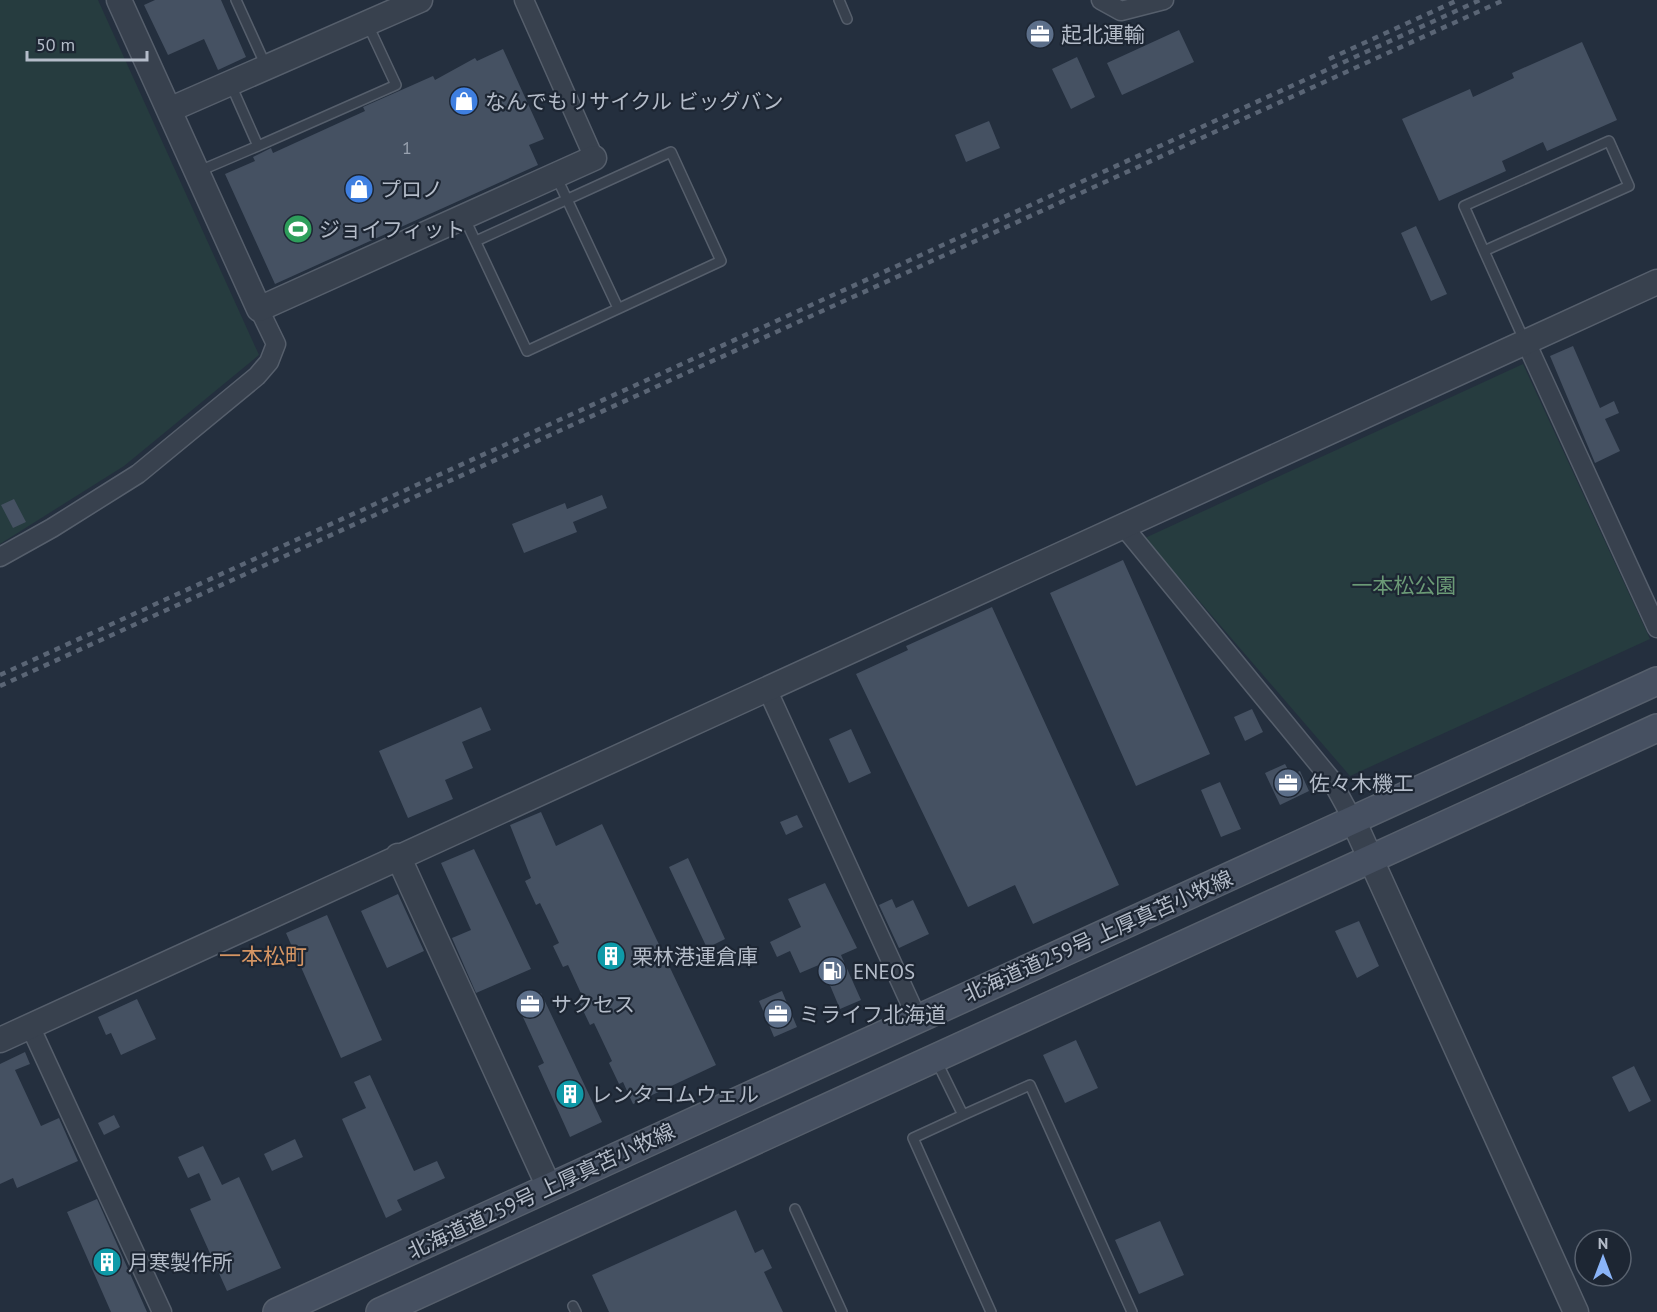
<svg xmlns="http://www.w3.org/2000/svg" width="1657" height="1312" viewBox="0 0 1657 1312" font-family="'PT Sans','Noto Sans JP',sans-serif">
	<rect width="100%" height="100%" fill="#242f3e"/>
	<path fill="#263c3f" d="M 0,0 L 98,0 L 259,355 L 124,466 L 0,544 Z
		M 1523,364 L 1650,639 L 1350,776 L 1145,538 Z"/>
	<path fill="#455162" d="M 155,0 L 221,0 L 246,57 L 218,70 L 204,39 L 168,55 L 144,5 Z
		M 1179,30 L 1194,62 L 1122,95 L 1107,63 Z
		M 1582,42 L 1617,120 L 1547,151 L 1543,142 L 1502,161 L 1506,171 L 1439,201 L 1402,119 L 1470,89 L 1473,97 L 1514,78 L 1512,73 Z
		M 503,49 L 544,139 L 529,145 L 538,165 L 275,284 L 225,174 L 255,161 L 253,157 L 271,148 L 273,153 L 365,111 L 363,107 L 433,76 L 435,80 L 475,58 L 477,61 Z
		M 1077,57 L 1095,97 L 1071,109 L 1052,69 Z
		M 989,121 L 1000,148 L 966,162 L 955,135 Z
		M 1416,226 L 1447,294 L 1431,301 L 1401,233 Z
		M 1573,346 L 1600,408 L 1614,401 L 1619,413 L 1605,419 L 1620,451 L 1595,463 L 1550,356 Z
		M 602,495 L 607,508 L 573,522 L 577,532 L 524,553 L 512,524 L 565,503 L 567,509 Z
		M 14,499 L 26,522 L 13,528 L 1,505 Z
		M 1123,560 L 1210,754 L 1136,786 L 1050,593 Z
		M 992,607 L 1119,885 L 1033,924 L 1015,885 L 968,907 L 856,674 L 908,650 L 906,646 Z
		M 481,707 L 491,730 L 462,742 L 473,768 L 445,780 L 453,799 L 408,818 L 379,751 Z
		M 1252,709 L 1263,732 L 1245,741 L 1234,717 Z
		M 851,729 L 871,773 L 849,783 L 829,739 Z
		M 1285,764 L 1291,775 L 1300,771 L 1309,791 L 1280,805 L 1265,773 Z
		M 1220,782 L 1241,829 L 1221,837 L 1201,790 Z
		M 541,812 L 556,846 L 602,824 L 716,1065 L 633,1104 L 623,1082 L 619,1084 L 609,1063 L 612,1061 L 594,1023 L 590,1025 L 580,1004 L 585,1002 L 568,965 L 563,967 L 553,946 L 559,943 L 540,903 L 536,905 L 525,881 L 531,878 L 510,825 Z
		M 797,815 L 803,827 L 786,835 L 780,822 Z
		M 474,849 L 531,969 L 476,993 L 452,938 L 471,930 L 441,863 Z
		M 688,858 L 725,939 L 707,948 L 669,867 Z
		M 825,883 L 857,948 L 841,955 L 861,1000 L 840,1009 L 821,964 L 800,973 L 790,951 L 777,957 L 770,942 L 801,927 L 788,899 Z
		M 398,894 L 424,951 L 387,968 L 361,911 Z
		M 892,899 L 896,908 L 913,900 L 929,934 L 899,948 L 879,905 Z
		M 327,915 L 382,1040 L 341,1058 L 286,933 Z
		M 1359,921 L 1379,966 L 1357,978 L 1335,931 Z
		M 782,991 L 797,1027 L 774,1037 L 759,1001 Z
		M 541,993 L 602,1122 L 570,1137 L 538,1066 L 544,1063 L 517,1004 Z
		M 137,999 L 156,1039 L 121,1055 L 111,1033 L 106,1035 L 98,1017 Z
		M 1076,1040 L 1098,1088 L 1065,1103 L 1043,1055 Z
		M 25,1052 L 30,1064 L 15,1070 L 41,1126 L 59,1118 L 78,1161 L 17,1188 L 13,1178 L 0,1184 L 0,1064 Z
		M 1634,1066 L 1651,1101 L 1629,1112 L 1612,1077 Z
		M 370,1075 L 414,1171 L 437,1161 L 445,1178 L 397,1200 L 402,1210 L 386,1218 L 342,1119 L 366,1108 L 354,1082 Z
		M 114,1115 L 120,1127 L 104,1135 L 98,1123 Z
		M 295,1139 L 303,1157 L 272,1171 L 264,1154 Z
		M 203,1146 L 222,1185 L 239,1177 L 281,1268 L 227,1291 L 190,1209 L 211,1200 L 199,1173 L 188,1178 L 178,1157 Z
		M 97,1199 L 147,1312 L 111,1312 L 67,1212 Z
		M 736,1210 L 755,1253 L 763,1249 L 772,1268 L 764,1272 L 783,1312 L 609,1312 L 592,1275 Z
		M 1160,1221 L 1184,1275 L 1139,1294 L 1115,1240 Z"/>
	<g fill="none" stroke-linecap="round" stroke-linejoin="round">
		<g stroke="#565f6c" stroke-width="12">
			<path id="service" d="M 236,0 L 266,66
				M 839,0 L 847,19
				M 258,146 L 396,85 L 368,25
				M 197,172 L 258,146 L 231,85
				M 556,176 L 618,308
				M 464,217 L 527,351 L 721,261 L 671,152 L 476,241
				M 1484,251 L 1464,206 L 1609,141 L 1629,186 L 1484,251 L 1525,342
				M 936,1060 L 963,1115 L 913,1138 L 991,1312
				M 963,1115 L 1030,1085 L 1132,1312
				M 795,1209 L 842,1312
				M 573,1306 L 576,1312"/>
		</g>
		<g stroke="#565f6c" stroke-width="21">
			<path id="minor" d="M 524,0 L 594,158
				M 1101,0 L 1121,11 L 1164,0
				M 1526,342 L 1657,628
				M 1124,527 L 1330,778 L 1353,820
				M 0,557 L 52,528 L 138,474 L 257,376 L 269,362 L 276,344 L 259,309
				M 768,691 L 917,1018
				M 30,1026 L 162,1312"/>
		</g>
		<g stroke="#565f6c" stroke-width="27">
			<path id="tertiary" d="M 119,0 L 259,309 L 594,158
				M 169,110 L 420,0
				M 1353,820 L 1576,1312
				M 398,856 L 549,1187
				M 0,1040 L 1657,282"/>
		</g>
		<g stroke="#565f6c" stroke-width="30">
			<path id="secondary" d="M 277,1312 L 1657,681
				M 380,1312 L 1657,728"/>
		</g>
		<use href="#service" stroke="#38414e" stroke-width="9"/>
		<use href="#minor" stroke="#38414e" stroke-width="18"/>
		<use href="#tertiary" stroke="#38414e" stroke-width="24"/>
		<use href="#secondary" stroke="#465061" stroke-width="27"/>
		<path stroke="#5a6575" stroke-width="4.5" stroke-dasharray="6 6" stroke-linecap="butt" d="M 1329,59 L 1458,0
			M 0,675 L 1480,0
			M 0,686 L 1504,0"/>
	</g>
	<defs>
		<g id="office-disc" transform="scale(1.5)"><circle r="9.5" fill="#5c6f8a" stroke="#1d2633"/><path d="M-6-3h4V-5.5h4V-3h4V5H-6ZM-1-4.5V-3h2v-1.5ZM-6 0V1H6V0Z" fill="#fff"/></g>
		<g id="shop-disc" transform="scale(1.5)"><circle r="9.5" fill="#3f7fe0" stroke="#1d2633"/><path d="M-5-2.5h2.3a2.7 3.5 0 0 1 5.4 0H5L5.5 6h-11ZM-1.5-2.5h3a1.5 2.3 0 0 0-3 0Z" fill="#fff"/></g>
		<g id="stadium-disc" transform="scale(1.5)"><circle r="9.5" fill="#2e9e5b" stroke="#1d2633"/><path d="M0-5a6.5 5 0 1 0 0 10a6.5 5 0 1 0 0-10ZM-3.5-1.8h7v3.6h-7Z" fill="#fff"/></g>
		<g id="building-disc" transform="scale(1.5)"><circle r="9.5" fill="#0f9aa8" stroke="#1d2633"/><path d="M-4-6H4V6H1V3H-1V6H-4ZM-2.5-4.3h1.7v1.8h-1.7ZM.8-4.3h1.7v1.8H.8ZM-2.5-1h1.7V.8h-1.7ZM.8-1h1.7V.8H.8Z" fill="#fff"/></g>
		<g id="fuel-disc" transform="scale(1.5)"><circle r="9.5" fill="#5c6f8a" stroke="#1d2633"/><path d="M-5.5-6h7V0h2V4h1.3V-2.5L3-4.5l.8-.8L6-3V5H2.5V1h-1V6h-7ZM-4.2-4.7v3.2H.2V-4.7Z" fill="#fff"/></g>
	</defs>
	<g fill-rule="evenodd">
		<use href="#office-disc" x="1040" y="34"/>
		<use href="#shop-disc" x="464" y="101"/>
		<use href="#shop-disc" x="359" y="189"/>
		<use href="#stadium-disc" x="298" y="229"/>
		<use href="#office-disc" x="1288" y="783"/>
		<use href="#building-disc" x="611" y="956"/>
		<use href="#fuel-disc" x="832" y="971"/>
		<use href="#office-disc" x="530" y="1004"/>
		<use href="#office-disc" x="778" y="1014"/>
		<use href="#building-disc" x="570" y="1094"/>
		<use href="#building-disc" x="107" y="1262"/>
	</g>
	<g text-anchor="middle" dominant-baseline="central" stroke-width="4.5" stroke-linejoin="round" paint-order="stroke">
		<g font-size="18" fill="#98a1af">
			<text x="407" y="147">1</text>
		</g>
		<g font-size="21" fill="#b4bcc9" stroke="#1d2633" text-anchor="start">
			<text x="1061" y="34">起北運輸</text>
			<text x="485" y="101">なんでもリサイクル ビッグバン</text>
			<text x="380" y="189">プロノ</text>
			<text x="319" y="229">ジョイフィット</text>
			<text x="1309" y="783">佐々木機工</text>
			<text x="632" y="956">栗林港運倉庫</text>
			<text x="853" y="971">ENEOS</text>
			<text x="551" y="1004">サクセス</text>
			<text x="799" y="1014">ミライフ北海道</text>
			<text x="591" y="1094">レンタコムウェル</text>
			<text x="128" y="1262">月寒製作所</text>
		</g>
		<g font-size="21" fill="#6b9a76" stroke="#1d2633">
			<text x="1404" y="585">一本松公園</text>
		</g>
		<g font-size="21" fill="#b4bcc9" stroke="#1d2633">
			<text transform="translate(1098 936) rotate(-24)">北海道道259号 上厚真苫小牧線</text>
			<text transform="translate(541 1191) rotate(-25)">北海道道259号 上厚真苫小牧線</text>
		</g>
		<g font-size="22" fill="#d59563" stroke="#1d2633">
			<text x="263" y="956">一本松町</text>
		</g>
	</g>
	<g transform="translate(1603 1258)"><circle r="28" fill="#1d2633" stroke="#59626f" stroke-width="1.5"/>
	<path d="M0-4.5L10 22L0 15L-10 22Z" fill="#8ab4f8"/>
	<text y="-9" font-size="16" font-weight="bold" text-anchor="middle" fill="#b4bcc9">N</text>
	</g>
	<path d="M27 51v9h120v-9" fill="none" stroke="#b4bcc9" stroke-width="3"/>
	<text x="36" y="51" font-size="18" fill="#b4bcc9" stroke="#1d2633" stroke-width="4.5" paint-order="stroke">50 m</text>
</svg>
